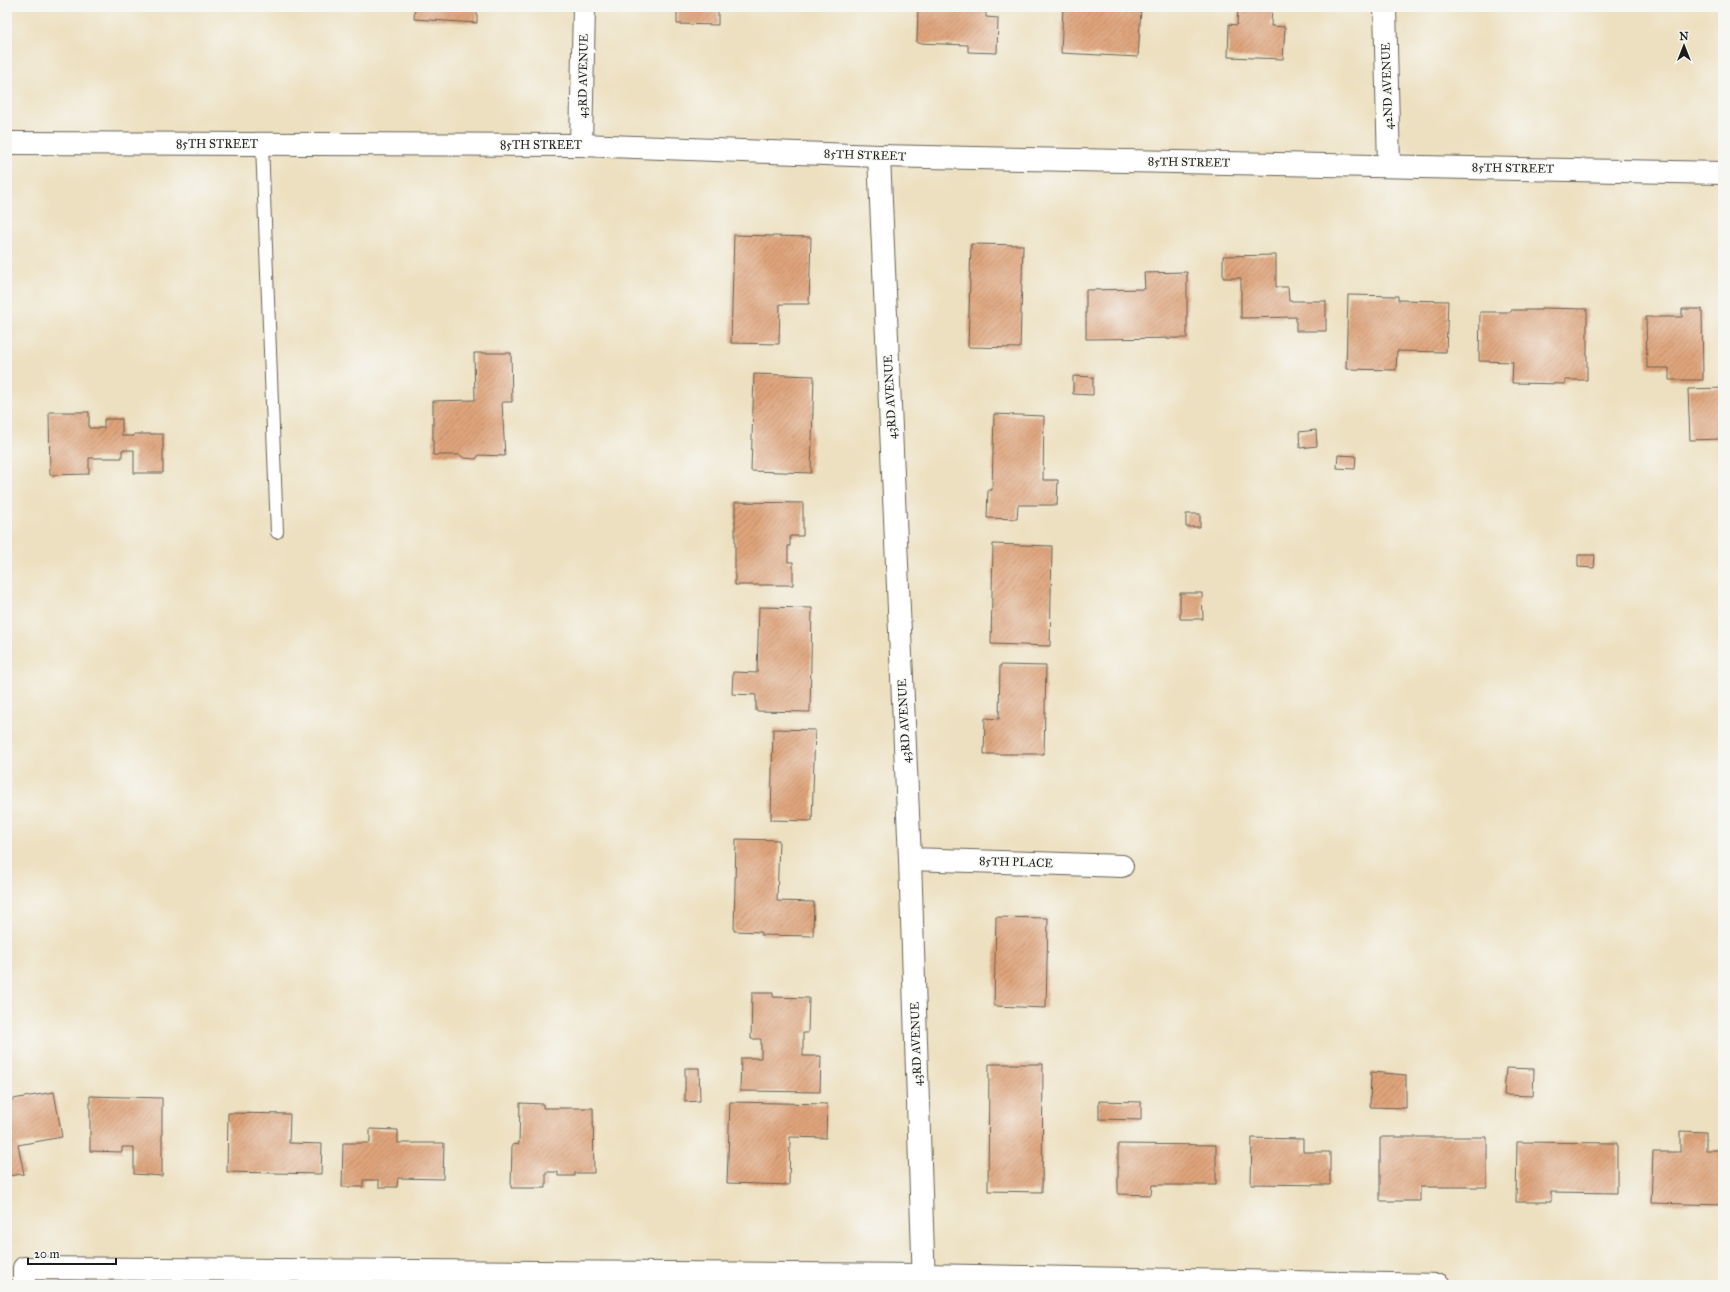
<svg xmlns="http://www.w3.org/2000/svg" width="1730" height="1292" viewBox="0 0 1730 1292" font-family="'IM FELL Great Primer',serif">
	<defs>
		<pattern id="building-hatch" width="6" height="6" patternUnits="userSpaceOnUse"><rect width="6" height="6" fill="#dfa47c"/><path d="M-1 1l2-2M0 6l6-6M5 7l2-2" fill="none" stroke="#b48565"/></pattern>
	</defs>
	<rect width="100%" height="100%" fill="#f6f6f2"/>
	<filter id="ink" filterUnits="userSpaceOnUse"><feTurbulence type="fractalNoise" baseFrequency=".025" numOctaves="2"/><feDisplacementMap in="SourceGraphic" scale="8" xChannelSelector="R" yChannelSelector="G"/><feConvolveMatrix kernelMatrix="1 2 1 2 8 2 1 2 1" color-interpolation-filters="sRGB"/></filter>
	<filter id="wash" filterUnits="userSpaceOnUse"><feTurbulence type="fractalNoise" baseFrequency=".012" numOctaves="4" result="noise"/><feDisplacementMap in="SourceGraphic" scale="16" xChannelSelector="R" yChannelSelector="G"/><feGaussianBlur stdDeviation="0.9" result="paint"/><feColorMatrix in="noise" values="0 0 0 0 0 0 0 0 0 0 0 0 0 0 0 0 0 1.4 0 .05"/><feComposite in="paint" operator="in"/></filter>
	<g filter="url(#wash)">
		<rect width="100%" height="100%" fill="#ede0c0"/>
		<g id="blocks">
			<path fill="url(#building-hatch)" d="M 415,7 L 477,7 L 477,23 L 414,19 Z
				M 677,7 L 718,7 L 718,25 L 677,24 Z
				M 918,7 L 986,7 L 986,17 L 998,18 L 997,53 L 968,52 L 968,45 L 917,43 Z
				M 1063,7 L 1141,8 L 1138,57 L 1061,53 Z
				M 1238,7 L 1272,7 L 1271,26 L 1285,27 L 1283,59 L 1228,57 L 1229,24 L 1237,25 Z
				M 734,235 L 811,237 L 809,304 L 780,304 L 779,344 L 731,343 Z
				M 971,244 L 1023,245 L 1020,348 L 968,347 Z
				M 1276,255 L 1276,287 L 1288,287 L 1289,301 L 1326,301 L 1326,331 L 1296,331 L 1296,317 L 1241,318 L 1241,278 L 1223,278 L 1223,256 Z
				M 1187,272 L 1187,338 L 1086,339 L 1086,290 L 1145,289 L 1144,273 Z
				M 1348,295 L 1398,296 L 1398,300 L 1448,301 L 1446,352 L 1397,351 L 1396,370 L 1346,369 Z
				M 1541,308 L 1587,309 L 1587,380 L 1565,380 L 1565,384 L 1512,383 L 1513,362 L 1479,361 L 1480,312 L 1511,312 L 1511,310 L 1541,310 Z
				M 1682,309 L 1702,309 L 1703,380 L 1669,380 L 1669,368 L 1647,368 L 1646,317 L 1682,317 Z
				M 474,353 L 511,353 L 512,402 L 502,402 L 505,456 L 479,455 L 476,459 L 464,458 L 460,455 L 433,455 L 433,401 L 475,400 Z
				M 754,374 L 814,376 L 811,473 L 751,471 Z
				M 1073,376 L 1093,377 L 1093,395 L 1073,394 Z
				M 1723,388 L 1723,439 L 1690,440 L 1688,389 Z
				M 49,412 L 89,412 L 89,428 L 104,428 L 104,419 L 122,419 L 122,436 L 134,436 L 134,434 L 163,434 L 163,473 L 134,473 L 134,450 L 122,450 L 122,458 L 89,458 L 89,474 L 50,475 Z
				M 994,414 L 1044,416 L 1043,480 L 1058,480 L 1057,505 L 1018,505 L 1017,519 L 987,518 L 988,490 L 992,490 Z
				M 1316,430 L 1317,446 L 1300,448 L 1299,432 Z
				M 1338,455 L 1356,456 L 1355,469 L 1337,468 Z
				M 735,502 L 803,503 L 803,536 L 790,536 L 790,546 L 788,546 L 788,562 L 793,562 L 793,585 L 735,585 Z
				M 1186,514 L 1200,514 L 1200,527 L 1186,527 Z
				M 993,544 L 1052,546 L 1050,646 L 991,644 Z
				M 1578,555 L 1595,555 L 1594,568 L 1578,567 Z
				M 1180,593 L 1202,593 L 1203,619 L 1180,619 Z
				M 759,607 L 812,608 L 810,712 L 756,711 L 756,695 L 732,694 L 733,672 L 757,673 Z
				M 1000,665 L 1046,666 L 1044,754 L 984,754 L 985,718 L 999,719 Z
				M 773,729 L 815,730 L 812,821 L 771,820 Z
				M 736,839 L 779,840 L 777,901 L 814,902 L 813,936 L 761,935 L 761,932 L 734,931 Z
				M 996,917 L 1048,918 L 1046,1008 L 994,1006 Z
				M 752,993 L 773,993 L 773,997 L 809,998 L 808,1033 L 803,1033 L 803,1056 L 821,1056 L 820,1092 L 740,1091 L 741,1058 L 761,1058 L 761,1039 L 751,1039 Z
				M 989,1064 L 1043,1064 L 1042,1192 L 988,1191 Z
				M 685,1068 L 699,1068 L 700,1101 L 685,1102 Z
				M 1506,1068 L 1534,1069 L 1533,1096 L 1504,1095 Z
				M 1371,1072 L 1406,1075 L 1406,1108 L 1370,1107 Z
				M 54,1092 L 62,1137 L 18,1145 L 24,1174 L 7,1176 L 7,1100 Z
				M 90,1096 L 162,1098 L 162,1176 L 134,1174 L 134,1147 L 122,1147 L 122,1152 L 90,1151 Z
				M 1099,1101 L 1141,1102 L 1141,1120 L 1099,1119 Z
				M 730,1102 L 827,1104 L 826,1138 L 790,1137 L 789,1185 L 727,1183 Z
				M 520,1103 L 543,1104 L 543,1108 L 593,1108 L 594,1173 L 575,1173 L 575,1176 L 558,1176 L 558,1172 L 546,1172 L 546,1188 L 511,1188 L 512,1145 L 519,1144 Z
				M 228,1113 L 290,1114 L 289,1143 L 322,1144 L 321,1174 L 227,1172 Z
				M 370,1129 L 398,1130 L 398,1143 L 444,1143 L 443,1179 L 398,1178 L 397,1187 L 379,1187 L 379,1180 L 363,1180 L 363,1187 L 342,1187 L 343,1143 L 370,1143 Z
				M 1680,1131 L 1706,1132 L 1706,1150 L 1723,1150 L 1723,1205 L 1651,1203 L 1653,1152 L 1680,1152 Z
				M 1380,1137 L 1487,1137 L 1487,1187 L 1420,1187 L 1420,1201 L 1380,1201 Z
				M 1252,1138 L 1303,1139 L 1303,1152 L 1330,1152 L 1330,1185 L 1251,1184 Z
				M 1517,1142 L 1617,1143 L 1617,1193 L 1551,1192 L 1551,1202 L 1516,1202 Z
				M 1118,1144 L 1216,1145 L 1216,1185 L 1152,1185 L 1151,1195 L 1118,1194 Z"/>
		</g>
	</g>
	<g filter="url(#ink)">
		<use href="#blocks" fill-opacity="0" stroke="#656155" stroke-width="1"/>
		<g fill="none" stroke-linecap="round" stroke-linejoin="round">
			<g stroke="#656155" stroke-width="14">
				<path id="service" d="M 262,144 L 277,532"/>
			</g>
			<g stroke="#656155" stroke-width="24">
				<path id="minor" d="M 1385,7 L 1389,166
					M 581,145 L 584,7
					M 879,156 L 910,859 L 924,1285
					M 910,859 L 1122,866
					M 24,1285 L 24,1268 L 924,1275 L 1439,1285"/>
			</g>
			<g stroke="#656155" stroke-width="24">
				<path id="tertiary" d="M 7,143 L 581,145 L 879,156 L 1723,173"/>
			</g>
			<use href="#service" stroke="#fff" stroke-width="12"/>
			<use href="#minor" stroke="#fff" stroke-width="22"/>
			<use href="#tertiary" stroke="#fff" stroke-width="22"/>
		</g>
	</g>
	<g text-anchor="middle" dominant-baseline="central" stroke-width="3" stroke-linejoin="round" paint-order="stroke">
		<g font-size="12" fill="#1c1c1c" stroke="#f6f6f2">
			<text transform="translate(583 76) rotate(-89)">43RD AVENUE</text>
			<text transform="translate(1387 86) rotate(-92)">42ND AVENUE</text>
			<text x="217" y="144">85TH STREET</text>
			<text x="541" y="145">85TH STREET</text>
			<text transform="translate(865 155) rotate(2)">85TH STREET</text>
			<text transform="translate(1189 162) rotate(1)">85TH STREET</text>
			<text transform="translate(1513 168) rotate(1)">85TH STREET</text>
			<text transform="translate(890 397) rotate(-93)">43RD AVENUE</text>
			<text transform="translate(904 721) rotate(-93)">43RD AVENUE</text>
			<text transform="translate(1016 862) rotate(2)">85TH PLACE</text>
			<text transform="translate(916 1044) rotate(-92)">43RD AVENUE</text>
		</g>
	</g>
	<rect width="1730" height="1292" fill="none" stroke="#f6f6f2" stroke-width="24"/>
	<g transform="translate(1684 46)" stroke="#f6f6f2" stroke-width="3" paint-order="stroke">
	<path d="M0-3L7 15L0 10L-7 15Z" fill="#1c1c1c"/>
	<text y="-6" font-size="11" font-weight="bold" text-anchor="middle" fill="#1c1c1c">N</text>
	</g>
	<path d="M28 1258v6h88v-6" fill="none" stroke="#1c1c1c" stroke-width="2"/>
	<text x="34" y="1258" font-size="12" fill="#1c1c1c" stroke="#f6f6f2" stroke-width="3" paint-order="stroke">20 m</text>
</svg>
